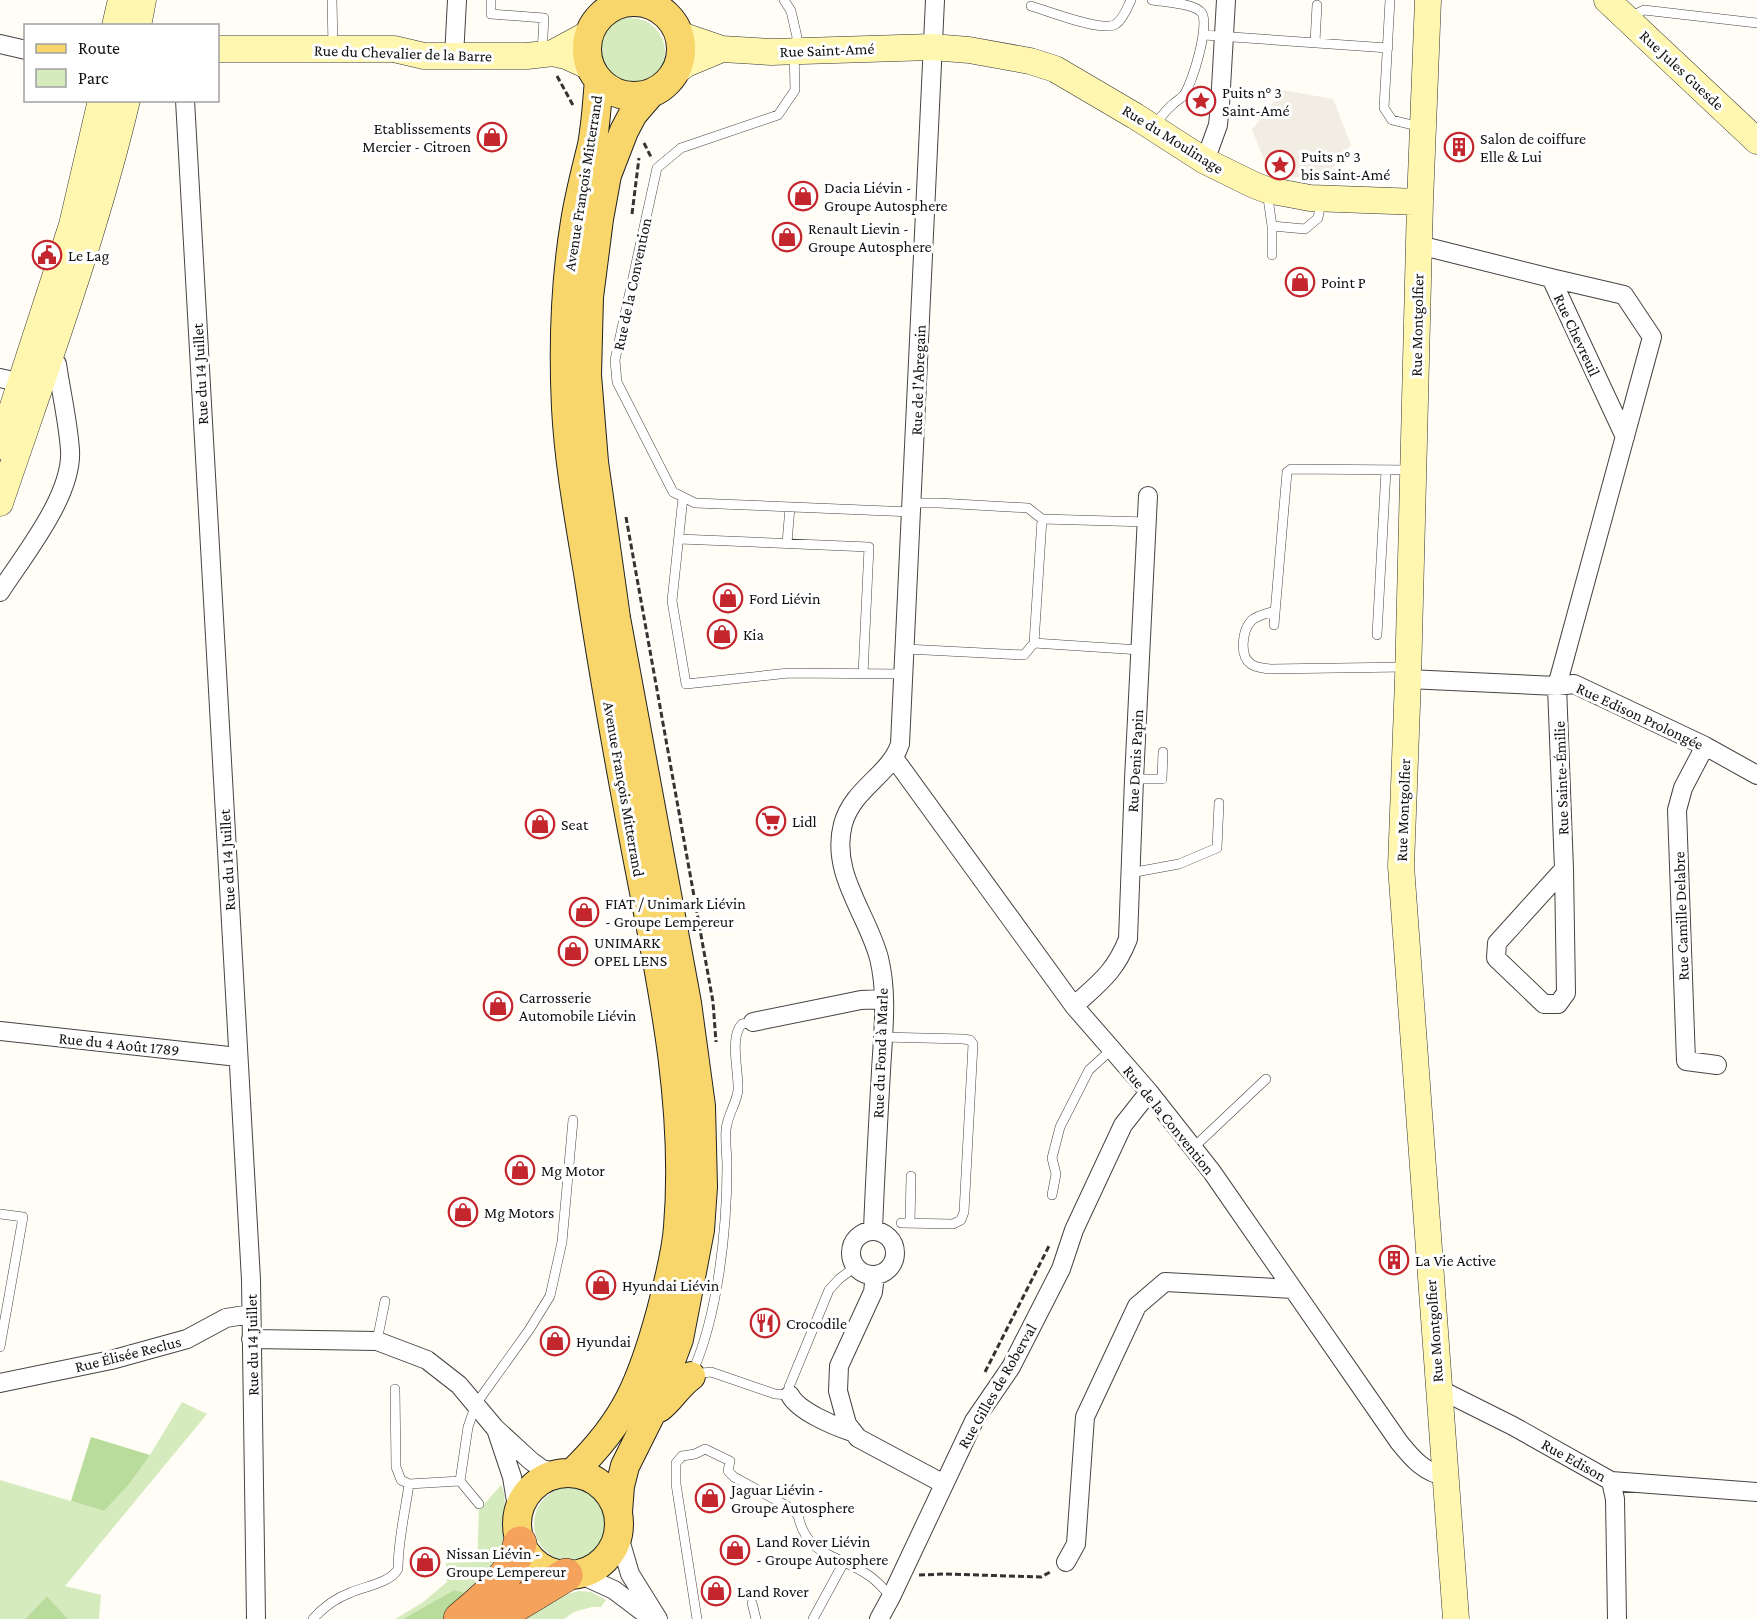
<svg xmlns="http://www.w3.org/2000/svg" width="1757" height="1619" viewBox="0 0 1757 1619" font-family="'Crimson Pro',serif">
	<rect width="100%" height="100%" fill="#fffdf5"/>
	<path fill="#d5ebbd" d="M597 52a34 34 0 1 1 68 0a34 34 0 1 1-68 0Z
		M 182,1402 L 207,1414 L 65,1586 L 101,1595 L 99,1619 L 68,1619 L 47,1596 L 25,1619 L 0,1619 L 0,1480 L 104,1511 L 150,1455 Z
		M 501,1485 C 507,1496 504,1506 503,1518 C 503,1524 505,1531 505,1537 C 504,1559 483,1578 470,1594 L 454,1590 L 403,1619 L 395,1619 L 422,1603 L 447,1582 L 446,1563 L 477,1562 L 479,1510 Z
		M534 1524a37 37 0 1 1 74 0a37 37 0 1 1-74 0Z
		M 579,1591 L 591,1592 L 606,1600 L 601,1607 L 592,1607 L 574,1612 L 564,1619 L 519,1619 L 568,1594 Z"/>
	<path fill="#b9dc9c" d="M 91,1437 L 150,1455 L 129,1484 L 104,1511 L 71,1501 Z
		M 454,1590 L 470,1594 L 443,1619 L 403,1619 Z
		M 47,1596 L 68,1619 L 25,1619 Z"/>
	<path fill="#f1ede2" d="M 1283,90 L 1333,99 L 1351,145 L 1323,180 L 1270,174 L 1252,130 Z"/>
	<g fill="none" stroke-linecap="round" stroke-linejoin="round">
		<g stroke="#444" stroke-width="10">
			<path id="lane" d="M 332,0 L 333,46
				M 491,0 L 491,14 L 544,18 L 542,52
				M 784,0 L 791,11 L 797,37 L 794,51 L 795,90 L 778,115 L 681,148 L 657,168 L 615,360 L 617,382 L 673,492 L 695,503 L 912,512
				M 1152,0 C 1164,2 1193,3 1201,12 C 1211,22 1192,86 1183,96 C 1180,99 1175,102 1172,105 C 1165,111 1160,118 1154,126
				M 1390,0 L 1384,108 L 1392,120 L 1421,127
				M 1031,6 C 1048,11 1103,33 1116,24 C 1124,18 1127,8 1131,0
				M 1630,17 L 1644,10 L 1757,23
				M 1204,35 L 1388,48
				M 1315,42 L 1317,5
				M 1267,191 L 1272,226 L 1305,229 L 1318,218 L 1321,201
				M 1272,226 L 1272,255
				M 683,497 L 672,601 L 686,684 L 789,673 L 904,674
				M 1042,519 L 1147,522
				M 679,539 L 869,547 L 863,674
				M 787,543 L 790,507
				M 1275,611 C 1268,613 1258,615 1252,620 C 1242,630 1239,656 1251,664 C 1256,668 1264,668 1270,669 L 1405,667
				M 1274,625 L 1287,472 L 1291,469 L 1411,470
				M 1377,635 L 1386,470
				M 1034,643 L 1140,650
				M 906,649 L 1024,655 L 1034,643 L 1042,519 L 1028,508 L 939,503 L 913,503
				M 1134,779 L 1162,779 L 1163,752
				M 1130,873 L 1179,864 L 1217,848 L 1219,803
				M 882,1037 L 963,1039 L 970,1040 L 973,1044 L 964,1212 L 961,1220 L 953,1224 L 901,1223
				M 1193,1148 L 1266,1079
				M 1052,1195 L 1056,1174 L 1052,1158 L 1060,1127 L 1089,1070 L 1112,1049
				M 0,1214 L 23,1217 L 0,1347
				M 910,1223 L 911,1176
				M 377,1341 L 385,1301
				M 692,1373 C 718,1316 727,1229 727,1166 C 727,1154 725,1142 726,1130 C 727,1115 737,1103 738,1090 C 739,1072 729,1037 742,1024 L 753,1022
				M 695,1374 L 711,1372 L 775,1394 L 790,1395 L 789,1387 L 829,1290 L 839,1279 L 855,1267
				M 395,1389 L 396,1467 L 401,1480 L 409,1484
				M 479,1504 L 460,1481 L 468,1427 L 476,1404 L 529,1330 L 550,1296 L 562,1242 L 573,1120
				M 752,1603 L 756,1619
				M 313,1619 C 324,1606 336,1598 352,1592 C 366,1586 390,1583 398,1569 C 398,1540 405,1513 409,1484 L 460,1481
				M 697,1619 L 676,1484 L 676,1463 L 682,1456 L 695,1454 L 705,1449 L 730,1461 L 728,1471 L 734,1477 L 787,1506 L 798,1515 C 807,1559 841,1554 871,1577 C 879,1583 885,1590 891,1597
				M 813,1619 L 844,1562"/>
		</g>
		<g stroke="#444" stroke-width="20">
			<path id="street" d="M 0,44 L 26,50
				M 454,57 L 457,0
				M 185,100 L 251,1280 L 256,1619
				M 1205,161 L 1218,125 L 1220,105 L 1226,0
				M 1419,245 L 1551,278
				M 0,378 L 22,383
				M 0,592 C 24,555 73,495 70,450 C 68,421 61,392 57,364 L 50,359
				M 1408,679 L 1557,686 L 1574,684 L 1705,746 L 1757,775
				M 1705,746 L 1683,788 L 1677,810 L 1686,1061 L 1717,1065
				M 894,758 L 1074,1006 L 1149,1092 L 1212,1172 L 1399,1442 C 1411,1457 1425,1474 1446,1476
				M 1564,869 L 1497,943 L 1496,958 L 1544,1004 L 1558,1004 L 1566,993 L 1564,869 L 1557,686 L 1652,337 L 1624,295 L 1551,278 L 1625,437
				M 1074,1006 C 1100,982 1115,972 1128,939 L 1134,779 L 1148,496
				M 753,1022 L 861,1000 L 884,999
				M 0,1031 L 238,1057
				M 873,1230 C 875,1177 878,1124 881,1071 C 883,1033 888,995 879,958 C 867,913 830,873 843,824 C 853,788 890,775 900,744 L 935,0
				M851 1253a22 22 0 1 1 44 0a22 22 0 1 1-44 0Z
				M 875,1275 L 873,1292 L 839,1366 L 838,1391 L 847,1424 L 858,1438 L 944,1484
				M 251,1339 L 377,1341 L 427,1360 L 459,1385 L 495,1428 L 531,1461 L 542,1469 L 557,1473
				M 0,1383 L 111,1360 L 187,1339 L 226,1318 L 251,1314
				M 1439,1389 L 1513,1426 L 1611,1481 L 1757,1492
				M 790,1395 C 798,1411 834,1426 852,1432
				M 496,1429 L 512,1477 L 518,1513
				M 1611,1481 L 1615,1499 L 1617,1619
				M 618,1533 L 630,1574 L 658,1619
				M 1066,1562 L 1076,1544 L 1085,1417 L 1137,1306 L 1165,1282 L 1293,1289
				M 579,1574 L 614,1590 L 651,1618
				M 879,1619 L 891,1597 L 974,1421 L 1011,1367 L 1061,1269 L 1074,1230 L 1123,1125 L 1149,1092"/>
		</g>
		<g stroke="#333" stroke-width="27">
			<path id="secondary" d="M 1428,0 L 1420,202 L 1408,679 L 1401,866 L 1456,1619
				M 1607,0 L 1757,141
				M 115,26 L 121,0
				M 138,26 L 143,0
				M 678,34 L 722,49 L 771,52 L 932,47 L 969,50 L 1030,61 L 1055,69 L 1135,116 L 1205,161 L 1254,185 L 1267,190 L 1310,198 L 1420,202
				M 218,49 L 394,49 L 424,56 L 527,56 L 553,53 L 590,33
				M 553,53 L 566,56 L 590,67
				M 674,73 L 686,64 L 722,49
				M 0,446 L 72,225 L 101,100
				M 0,503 C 45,370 94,238 127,100"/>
		</g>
		<g stroke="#222" stroke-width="30">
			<path id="primary" d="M587 49a47 47 0 1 1 94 0a47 47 0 1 1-94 0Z
				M 659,1408 C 672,1398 677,1386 691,1376
				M 573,1472 C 626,1421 642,1381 661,1311 C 668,1283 676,1255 678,1227 C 689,1095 657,963 633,835 C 617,750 602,665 589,579 C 580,523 569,466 566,408 C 563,346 565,283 575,222 C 579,196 586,170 592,145 C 596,123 597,102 599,80
				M517 1524a51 51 0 1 1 102 0a51 51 0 1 1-102 0Z
				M 618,1512 L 620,1486 L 625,1466 L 651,1414 L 679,1339 L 700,1230 L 703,1187 L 701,1106 L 687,1003 L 616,618 L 594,462 L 587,375 L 589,297 L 599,219 L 607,175 L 624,131 L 633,114 L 651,93"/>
		</g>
		<g stroke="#222" stroke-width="34">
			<path id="highway" d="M 460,1619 C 486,1597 513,1576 520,1543
				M 497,1619 L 508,1610 L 566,1575"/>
		</g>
		<path stroke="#333" stroke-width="3" stroke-dasharray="6 3" stroke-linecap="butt" d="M 557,76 L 574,107
			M 644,143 L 652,159
			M 632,214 L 639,158
			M 626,517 L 713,1002 L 716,1042
			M 985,1372 L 1049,1246
			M 919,1575 L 945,1574 L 1041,1577 L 1052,1571"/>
		<use href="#lane" stroke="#fff" stroke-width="9"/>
		<use href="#street" stroke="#fff" stroke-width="18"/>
		<use href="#secondary" stroke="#fff6b0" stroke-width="26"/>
		<use href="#primary" stroke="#f9d66b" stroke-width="28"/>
		<use href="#highway" stroke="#f5a25d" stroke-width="33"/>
	</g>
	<defs>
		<g id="sight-ring" transform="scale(1.5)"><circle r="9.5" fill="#fff" stroke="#c4262e" stroke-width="1.5"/><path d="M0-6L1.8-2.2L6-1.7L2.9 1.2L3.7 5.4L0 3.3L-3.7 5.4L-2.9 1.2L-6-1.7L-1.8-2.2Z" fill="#c4262e"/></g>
		<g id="shop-ring" transform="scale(1.5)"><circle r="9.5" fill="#fff" stroke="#c4262e" stroke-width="1.5"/><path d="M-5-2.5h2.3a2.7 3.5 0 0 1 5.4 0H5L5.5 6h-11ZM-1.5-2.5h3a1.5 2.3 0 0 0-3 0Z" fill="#c4262e"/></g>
		<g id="building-ring" transform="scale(1.5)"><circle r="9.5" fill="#fff" stroke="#c4262e" stroke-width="1.5"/><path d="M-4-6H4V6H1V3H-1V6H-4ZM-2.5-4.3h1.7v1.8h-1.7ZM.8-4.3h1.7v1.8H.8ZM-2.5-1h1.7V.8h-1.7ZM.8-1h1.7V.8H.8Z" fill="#c4262e"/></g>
		<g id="civic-ring" transform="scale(1.5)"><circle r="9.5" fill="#fff" stroke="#c4262e" stroke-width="1.5"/><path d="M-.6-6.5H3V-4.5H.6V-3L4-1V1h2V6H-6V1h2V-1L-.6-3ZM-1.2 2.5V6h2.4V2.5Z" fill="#c4262e"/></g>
		<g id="supermarket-ring" transform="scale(1.5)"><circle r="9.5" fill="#fff" stroke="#c4262e" stroke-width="1.5"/><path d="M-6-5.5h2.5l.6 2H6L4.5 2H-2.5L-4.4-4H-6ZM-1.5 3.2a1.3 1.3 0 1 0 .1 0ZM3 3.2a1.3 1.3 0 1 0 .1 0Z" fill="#c4262e"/></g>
		<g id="restaurant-ring" transform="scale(1.5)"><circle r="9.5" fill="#fff" stroke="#c4262e" stroke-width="1.5"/><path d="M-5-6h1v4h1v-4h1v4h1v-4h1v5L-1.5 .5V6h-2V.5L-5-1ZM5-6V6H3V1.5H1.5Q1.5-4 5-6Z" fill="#c4262e"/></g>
	</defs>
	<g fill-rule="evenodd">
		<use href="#sight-ring" x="1201" y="101"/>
		<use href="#shop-ring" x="492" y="137"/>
		<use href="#building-ring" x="1459" y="147"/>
		<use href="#sight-ring" x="1280" y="165"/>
		<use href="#shop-ring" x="803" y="196"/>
		<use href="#shop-ring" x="787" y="237"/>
		<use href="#civic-ring" x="47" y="255"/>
		<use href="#shop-ring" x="1300" y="282"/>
		<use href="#shop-ring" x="728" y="598"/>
		<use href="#shop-ring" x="722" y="634"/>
		<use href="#supermarket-ring" x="771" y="821"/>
		<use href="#shop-ring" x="540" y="824"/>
		<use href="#shop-ring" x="584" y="912"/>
		<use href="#shop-ring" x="573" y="951"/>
		<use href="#shop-ring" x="498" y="1006"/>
		<use href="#shop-ring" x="520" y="1170"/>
		<use href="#shop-ring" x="463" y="1212"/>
		<use href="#building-ring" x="1394" y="1260"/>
		<use href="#shop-ring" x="601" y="1285"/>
		<use href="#restaurant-ring" x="765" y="1323"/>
		<use href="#shop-ring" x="555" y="1341"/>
		<use href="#shop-ring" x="710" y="1498"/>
		<use href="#shop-ring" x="735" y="1550"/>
		<use href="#shop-ring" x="425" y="1562"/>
		<use href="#shop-ring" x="716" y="1591"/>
	</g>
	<g text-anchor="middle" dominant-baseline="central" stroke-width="6" stroke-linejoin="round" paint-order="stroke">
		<g font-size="16" fill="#111" stroke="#fff">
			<text transform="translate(827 50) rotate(-2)">Rue Saint-Amé</text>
			<text transform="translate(403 53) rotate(2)">Rue du Chevalier de la Barre</text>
			<text transform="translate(1682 70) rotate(43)">Rue Jules Guesde</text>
			<text transform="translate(1173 139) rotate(32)">Rue du Moulinage</text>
			<text transform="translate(583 183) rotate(-81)">Avenue François Mitterrand</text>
			<text transform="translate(632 284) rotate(-78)">Rue de la Convention</text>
			<text transform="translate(1417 325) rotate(-89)">Rue Montgolfier</text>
			<text transform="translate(1577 335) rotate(65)">Rue Chevreuil</text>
			<text transform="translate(200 374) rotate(-93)">Rue du 14 Juillet</text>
			<text transform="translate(918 380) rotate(-88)">Rue de l'Abregain</text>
			<text transform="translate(1640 716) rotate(25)">Rue Edison Prolongée</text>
			<text transform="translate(1135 761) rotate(-87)">Rue Denis Papin</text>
			<text transform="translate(1561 778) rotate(-92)">Rue Sainte-Émilie</text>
			<text transform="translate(624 789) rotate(80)">Avenue François Mitterrand</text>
			<text transform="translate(1403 810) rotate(-88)">Rue Montgolfier</text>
			<text transform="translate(227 860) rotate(-93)">Rue du 14 Juillet</text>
			<text transform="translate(1681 916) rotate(-92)">Rue Camille Delabre</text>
			<text transform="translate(119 1044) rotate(6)">Rue du 4 Août 1789</text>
			<text transform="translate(880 1053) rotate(-88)">Rue du Fond à Marle</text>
			<text transform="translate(1169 1120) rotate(51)">Rue de la Convention</text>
			<text transform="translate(1434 1331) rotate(-94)">Rue Montgolfier</text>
			<text transform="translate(252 1345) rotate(-91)">Rue du 14 Juillet</text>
			<text transform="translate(128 1354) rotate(-14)">Rue Élisée Reclus</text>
			<text transform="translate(997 1386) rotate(-60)">Rue Gilles de Roberval</text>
			<text transform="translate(1574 1460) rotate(29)">Rue Edison</text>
		</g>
		<g font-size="16" fill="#111" stroke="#fff" text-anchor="start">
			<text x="1222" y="92">Puits n° 3<tspan x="1222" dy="18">Saint-Amé</tspan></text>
			<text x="471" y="128" text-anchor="end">Etablissements<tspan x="471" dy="18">Mercier - Citroen</tspan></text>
			<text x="1480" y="138">Salon de coiffure<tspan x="1480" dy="18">Elle &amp; Lui</tspan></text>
			<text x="1301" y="156">Puits n° 3<tspan x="1301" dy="18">bis Saint-Amé</tspan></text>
			<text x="824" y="187">Dacia Liévin -<tspan x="824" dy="18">Groupe Autosphere</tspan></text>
			<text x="808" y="228">Renault Lievin -<tspan x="808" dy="18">Groupe Autosphere</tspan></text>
			<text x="68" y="255">Le Lag</text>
			<text x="1321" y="282">Point P</text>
			<text x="749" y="598">Ford Liévin</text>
			<text x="743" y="634">Kia</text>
			<text x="792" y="821">Lidl</text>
			<text x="561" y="824">Seat</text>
			<text x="605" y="903">FIAT / Unimark Liévin<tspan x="605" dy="18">- Groupe Lempereur</tspan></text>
			<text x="594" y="942">UNIMARK<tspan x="594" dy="18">OPEL LENS</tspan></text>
			<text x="519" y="997">Carrosserie<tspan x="519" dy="18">Automobile Liévin</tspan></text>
			<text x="541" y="1170">Mg Motor</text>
			<text x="484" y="1212">Mg Motors</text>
			<text x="1415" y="1260">La Vie Active</text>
			<text x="622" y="1285">Hyundai Liévin</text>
			<text x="786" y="1323">Crocodile</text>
			<text x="576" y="1341">Hyundai</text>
			<text x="731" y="1489">Jaguar Liévin -<tspan x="731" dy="18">Groupe Autosphere</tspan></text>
			<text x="756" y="1541">Land Rover Liévin<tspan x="756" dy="18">- Groupe Autosphere</tspan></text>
			<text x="446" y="1553">Nissan Liévin -<tspan x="446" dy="18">Groupe Lempereur</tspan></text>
			<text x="737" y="1591">Land Rover</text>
		</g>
	</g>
	<rect x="24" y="24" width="195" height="78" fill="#ffffff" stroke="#a0a0a0" stroke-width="1.5"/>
	<rect x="36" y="44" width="30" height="9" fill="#f9d66b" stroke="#a0a0a0" stroke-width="1.5"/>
	<text x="78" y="54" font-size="18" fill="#111111">Route</text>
	<rect x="36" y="69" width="30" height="18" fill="#d5ebbd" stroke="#a0a0a0" stroke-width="1.5"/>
	<text x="78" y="84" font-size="18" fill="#111111">Parc</text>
</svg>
